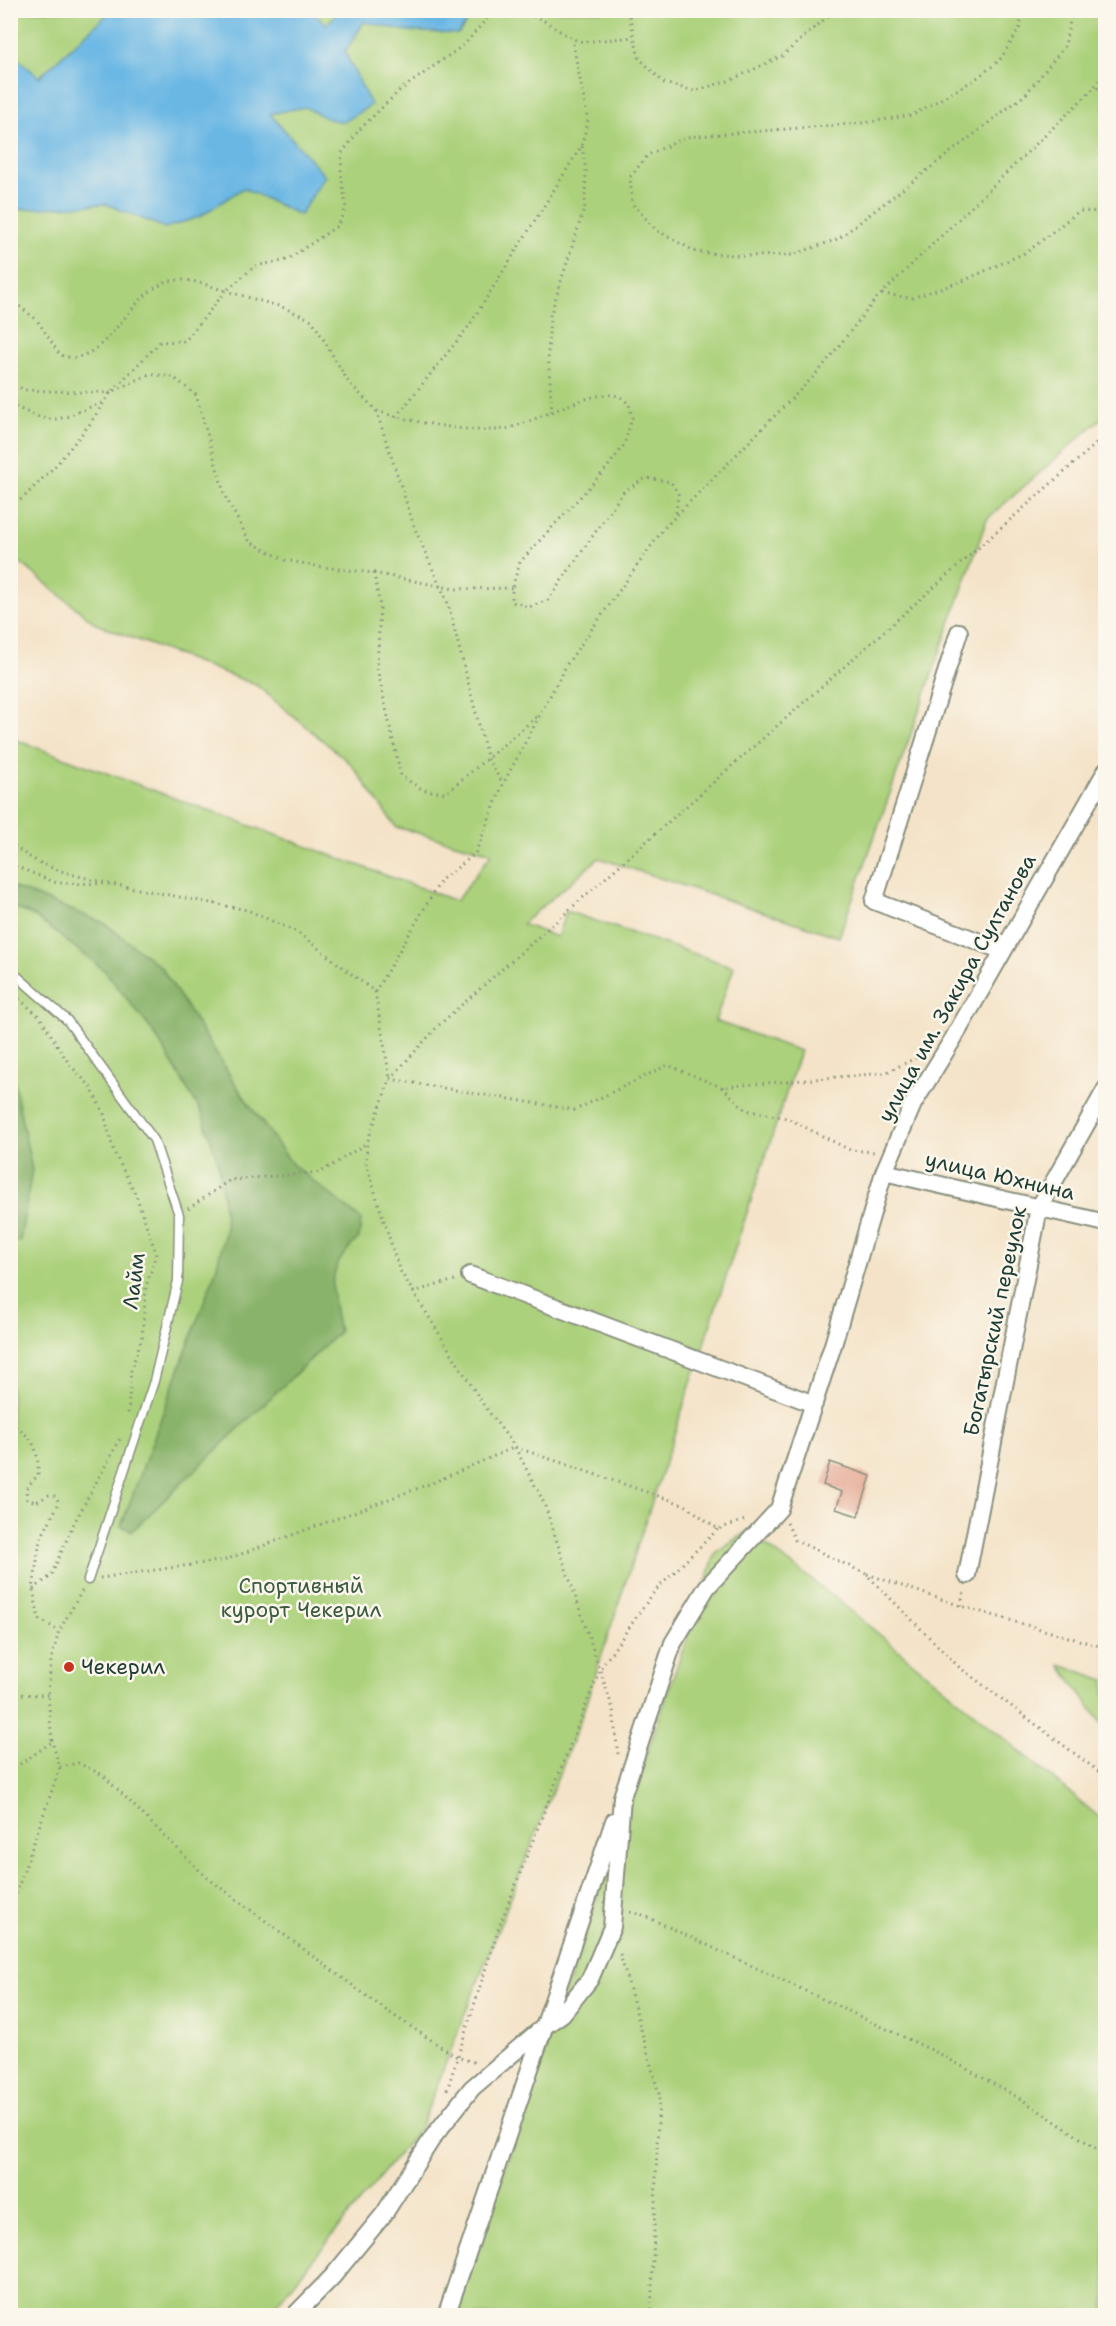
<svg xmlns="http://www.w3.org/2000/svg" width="1116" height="2326" viewBox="0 0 1116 2326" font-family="'Shantell Sans',sans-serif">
	<rect width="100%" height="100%" fill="#fbf7ec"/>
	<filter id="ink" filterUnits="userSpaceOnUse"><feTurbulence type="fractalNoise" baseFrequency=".0167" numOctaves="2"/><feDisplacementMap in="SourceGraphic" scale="12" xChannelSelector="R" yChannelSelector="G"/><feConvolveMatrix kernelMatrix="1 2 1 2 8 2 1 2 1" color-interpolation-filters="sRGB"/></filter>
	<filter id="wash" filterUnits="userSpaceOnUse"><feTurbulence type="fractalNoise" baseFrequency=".008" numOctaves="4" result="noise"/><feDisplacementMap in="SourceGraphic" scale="24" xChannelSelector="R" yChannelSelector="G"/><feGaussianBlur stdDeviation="1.35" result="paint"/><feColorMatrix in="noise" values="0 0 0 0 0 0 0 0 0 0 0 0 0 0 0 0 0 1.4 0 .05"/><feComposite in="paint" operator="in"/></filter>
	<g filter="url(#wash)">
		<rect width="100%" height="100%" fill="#f4e3c8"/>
		<path fill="#acd17b" stroke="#668758" stroke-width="1.5" d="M 10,11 L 1105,11 L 1105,415 L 987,519 L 839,937 L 599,858 L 522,924 L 557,937 L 566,911 L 734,967 L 715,1021 L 800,1051 L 580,1721 L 421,2126 L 268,2315 L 11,2315 L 11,738 L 456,901 L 492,853 L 396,827 L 351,764 L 256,685 L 96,624 L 11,555 Z
			M 748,1531 L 839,1601 L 1105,1822 L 1105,2315 L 454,2316 L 716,1552 Z
			M 1060,1665 L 1105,1680 L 1105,1728 Z"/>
		<path fill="#89b36b" stroke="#547850" stroke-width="1.5" d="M 10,886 L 104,923 L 161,967 L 242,1094 L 292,1164 L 361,1219 L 359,1238 C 324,1270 331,1290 339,1332 L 132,1531 L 121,1526 L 216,1270 L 226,1228 L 219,1165 L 202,1113 L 154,1033 L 104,970 L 34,916 L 11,906 Z
			M 10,1062 L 32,1170 L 20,1242 L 11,1239 Z"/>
		<path fill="#6ab7e4" stroke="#447a8c" stroke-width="1.5" d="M 111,11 L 311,11 L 327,24 L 339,11 L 476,11 L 458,34 L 407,31 L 364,22 L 345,52 L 371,105 L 344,122 L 328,119 L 305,107 L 270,114 L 325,176 L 300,215 L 243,188 L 199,217 L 165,228 L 106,204 L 11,210 L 11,61 L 16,57 L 39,77 Z"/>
		<g id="blocks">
			<path fill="#e5a592" d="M 830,1462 L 871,1476 L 858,1516 L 836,1509 L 842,1492 L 823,1485 Z"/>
		</g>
	</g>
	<g filter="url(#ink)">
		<use href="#blocks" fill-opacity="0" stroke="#8a907e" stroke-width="1.5"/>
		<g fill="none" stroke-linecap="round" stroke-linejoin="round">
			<g stroke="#8a907e" stroke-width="11">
				<path id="lane" d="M 10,970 L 67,1020 L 154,1140 L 179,1215 L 178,1281 L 154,1381 L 88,1580"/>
			</g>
			<g stroke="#8a907e" stroke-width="20">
				<path id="street" d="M 959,632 L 874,901 L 1003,951
					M 884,1172 L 1106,1223
					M 470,1275 L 814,1404
					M 967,1575 L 1039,1208 L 1106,1089
					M 294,2316 L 333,2276 L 384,2214 L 433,2137 L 472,2088 L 546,2025 L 562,2014 L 590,1979 L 612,1927 L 622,1797 L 673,1643 L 707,1587 L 779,1509 L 833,1345 L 884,1172 L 913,1104 L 953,1039 L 1106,771
					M 446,2316 L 614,1821"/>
			</g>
			<path stroke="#8a907e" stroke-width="3" stroke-dasharray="1.5 4.5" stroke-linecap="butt" d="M 516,10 L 543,20 L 572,39 L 583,42 L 634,37
				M 628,10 L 639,58 L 664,83 L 694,91 L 731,80 L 782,56 L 835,10
				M 1024,10 L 1019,30 L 999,61 L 974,80 L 913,115 L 863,123 L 686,137 L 648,155 L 630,177 L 632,203 L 656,230 L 696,252 L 744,256 L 792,255 L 838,239 L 1026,94 L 1065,46 L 1072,10
				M 1095,86 L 1106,74
				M 882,294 L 912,298 L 965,280 L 1027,252 L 1079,211 L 1106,212
				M 10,299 L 37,320 L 60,355 C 65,356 73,359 78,357 C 115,348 131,291 171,281 C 189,277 209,286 226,291 L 255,266 L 287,260 L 337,226 L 346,208 L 341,172 L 342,153 L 359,130 L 399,91 L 465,44 L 494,10
				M 10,381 L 24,390 L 110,393 L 149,374 L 173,377 L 196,395 L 225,496 L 250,542 L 285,560 L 322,567 L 374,573 L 454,589 L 512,588
				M 10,404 C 59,429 55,419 102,403
				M 377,411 C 408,421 471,434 504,429 C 534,424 590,388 618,396 C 622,397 626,402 629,404 L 632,418 L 624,445 L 606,469 L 520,562 L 512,588 L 512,602 L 529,607 L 548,600 L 624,491 L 646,478 L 671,482 L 678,494 L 676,513
				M 552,412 L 548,353 L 550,316 L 585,206 L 586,171 L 582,146
				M 396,417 L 469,326 L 582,145 L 588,120 L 572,39
				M 10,506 L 23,498 L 57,464 L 89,425 L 110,393 L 160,342 L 185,341 L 226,291 L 282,307 L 312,320 L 349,383 L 376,410 L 415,529 L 448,604 L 488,760 L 503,784
				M 374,573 L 380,607 L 377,668 L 401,776 L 423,790 L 446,793 L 539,715
				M 10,842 C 37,868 71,874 106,883
				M 10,864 L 57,883 L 112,884 L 247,910 L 297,932 L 375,992 L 390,1079
				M 10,991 L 40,1017 L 69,1064 L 90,1086 L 104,1114 L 114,1152 L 136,1195 L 155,1250 L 156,1255 L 146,1287 L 142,1338 L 131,1369 L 128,1414
				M 375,992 L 441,880 L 475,854 L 503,784 L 567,664 L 664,528 L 819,371 L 875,300 L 1094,88 L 1106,87
				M 390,1079 L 575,1110 L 668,1065 L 721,1087 L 885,1073 L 924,1054
				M 722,1087 L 746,1110 L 787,1118 L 850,1150 L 875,1152
				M 188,1209 L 230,1180 L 321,1172 L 367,1143
				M 413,1292 L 455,1280
				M 10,1425 C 34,1434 39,1452 38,1475 L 26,1488 L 27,1499 L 36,1502 L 49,1495 L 56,1496 L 59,1503 L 40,1540 L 33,1589 L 39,1619 L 59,1631
				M 787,1523 L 795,1540 L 866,1574 L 959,1667 L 1106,1777
				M 867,1574 L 961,1606 L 1106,1648
				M 100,1578 L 225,1560 L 432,1483 L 515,1447 L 685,1505 L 718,1529 L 745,1520
				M 33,1589 L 51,1576 L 73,1525 L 121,1437
				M 961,1606 L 964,1590
				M 10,1694 L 48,1695
				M 618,1754 L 613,1709 L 544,1503 L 515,1447 L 483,1404 L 399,1269 L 366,1163 L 367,1143 L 390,1079 L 439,1025 L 1106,435
				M 60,1767 L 78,1763 L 103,1775 L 205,1876 L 387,2011 L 457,2057 L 476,2063
				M 10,1771 L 52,1742
				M 10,1911 L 60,1767 L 52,1742 L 48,1695 L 51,1660 L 59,1631 L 82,1591
				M 630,1912 L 643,1915 L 940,2054 L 1024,2101 L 1106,2155
				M 620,1954 L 659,2094 L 651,2316
				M 447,2090 L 499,1927 L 600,1669 L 654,1592 L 718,1529"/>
			<use href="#lane" stroke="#fff" stroke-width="8"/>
			<use href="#street" stroke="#fff" stroke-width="16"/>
		</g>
	</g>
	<circle fill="#c8321e" stroke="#fbf7ec" stroke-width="2" cx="69" cy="1667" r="6"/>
	<g text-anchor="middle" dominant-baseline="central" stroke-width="5" stroke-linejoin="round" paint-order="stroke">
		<g font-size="21" fill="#1f3d34" stroke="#fbf7ec">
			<text transform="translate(957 988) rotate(-61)">улица им. Закира Султанова</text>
			<text transform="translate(1000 1176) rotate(13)">улица Юхнина</text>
			<text transform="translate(134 1281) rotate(-82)">Лайм</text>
			<text transform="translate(995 1321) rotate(-78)">Богатырский переулок</text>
		</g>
		<g font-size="21" fill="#3b5b42" stroke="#fbf7ec">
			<text x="301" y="1586">Спортивный<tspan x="301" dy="24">курорт Чекерил</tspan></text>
		</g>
		<g font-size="21" fill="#1f3d34" stroke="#fbf7ec" text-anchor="start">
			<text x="81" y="1667">Чекерил</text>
		</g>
	</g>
	<rect width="1116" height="2326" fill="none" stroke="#fbf7ec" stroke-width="36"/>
</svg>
